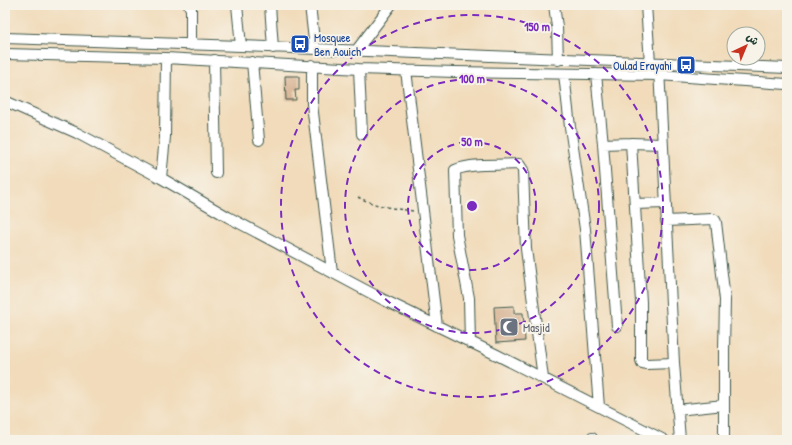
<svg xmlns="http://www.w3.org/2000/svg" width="792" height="445" viewBox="0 0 792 445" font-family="'Patrick Hand','Playpen Sans Arabic',sans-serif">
	<rect width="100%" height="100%" fill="#f7f3e8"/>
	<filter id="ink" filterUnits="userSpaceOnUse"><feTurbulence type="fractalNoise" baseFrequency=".025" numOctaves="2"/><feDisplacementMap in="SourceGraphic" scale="8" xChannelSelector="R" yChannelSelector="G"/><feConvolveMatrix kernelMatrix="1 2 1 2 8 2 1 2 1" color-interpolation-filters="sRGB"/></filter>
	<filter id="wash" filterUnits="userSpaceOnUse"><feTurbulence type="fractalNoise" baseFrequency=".012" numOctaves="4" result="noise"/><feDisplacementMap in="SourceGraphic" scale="16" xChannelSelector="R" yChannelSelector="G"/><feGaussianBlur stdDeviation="0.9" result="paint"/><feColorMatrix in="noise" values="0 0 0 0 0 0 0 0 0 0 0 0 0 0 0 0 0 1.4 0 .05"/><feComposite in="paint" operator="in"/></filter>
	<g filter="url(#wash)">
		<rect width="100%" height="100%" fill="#f1dbba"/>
		<g id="blocks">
			<path fill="#d4ae8d" d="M 285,76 L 299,76 L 299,90 L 295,90 L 296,100 L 286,100 Z
				M 514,306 L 514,313 L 523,313 L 525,341 L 496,343 L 494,307 Z"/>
		</g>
	</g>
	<g filter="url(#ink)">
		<use href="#blocks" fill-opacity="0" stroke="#3e5548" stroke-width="1"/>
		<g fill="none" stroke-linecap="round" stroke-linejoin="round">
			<g stroke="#3e5548" stroke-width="12">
				<path id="minor" d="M 189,5 L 191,9 L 191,45
					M 237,5 L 241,46
					M 270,5 L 273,48
					M 310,5 L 315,49
					M 554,5 L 557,27 L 558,60
					M 646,5 L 650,63
					M 5,38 L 241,46 L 787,68
					M 356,51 L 391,5
					M 5,54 L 166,58 L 359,69 L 455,72 L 659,75 L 787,84
					M 214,60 L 216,173
					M 252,62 L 259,140
					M 312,65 L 312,104 L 332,272
					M 359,69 L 362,134
					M 659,69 L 674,363 L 680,440
					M 406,70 L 437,326
					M 564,74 L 570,127 L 585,229 L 599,407
					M 596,74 L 603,144 L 631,143 L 662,144
					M 5,101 L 77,133 L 161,178 L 228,217 L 384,300 L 497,355 L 664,440
					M 631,143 L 641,302 L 641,360 L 642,363 L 646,364 L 674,363
					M 603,144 L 617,326
					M 161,178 L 165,137 L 166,58
					M 635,204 L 665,203
					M 666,221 L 713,219 L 715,220 L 716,222 L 725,300 L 724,350 L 724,440
					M 470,343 L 469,298 L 457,235 L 455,170 C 472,163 501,165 519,164 L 523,170 L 526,249 L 543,378
					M 677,410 L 724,405
					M 592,438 L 592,440"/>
			</g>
			<path stroke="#3e5548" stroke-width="1.5" stroke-dasharray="3 3" stroke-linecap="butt" d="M 358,197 C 374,206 396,209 414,211"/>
			<use href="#minor" stroke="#fff" stroke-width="10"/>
		</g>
	</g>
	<g fill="none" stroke="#7b2cbf" stroke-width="2" stroke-dasharray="7 5">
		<circle cx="472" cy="206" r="64"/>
		<circle cx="472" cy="206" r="127"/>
		<circle cx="472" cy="206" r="191"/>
	</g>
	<defs>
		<g id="bus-square" transform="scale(1)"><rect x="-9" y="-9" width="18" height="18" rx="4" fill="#1a4fb4" stroke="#f7f3e8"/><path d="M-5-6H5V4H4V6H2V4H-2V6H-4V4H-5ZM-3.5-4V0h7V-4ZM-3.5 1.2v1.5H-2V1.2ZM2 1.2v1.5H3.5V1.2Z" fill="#fff"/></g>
		<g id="mosque-square" transform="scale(1)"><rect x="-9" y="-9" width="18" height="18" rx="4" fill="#6b7280" stroke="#f7f3e8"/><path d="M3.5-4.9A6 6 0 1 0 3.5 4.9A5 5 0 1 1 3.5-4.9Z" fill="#fff"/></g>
	</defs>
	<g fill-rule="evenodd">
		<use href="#bus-square" x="300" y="44"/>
		<use href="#bus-square" x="686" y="65"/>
		<use href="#mosque-square" x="509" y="327"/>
	</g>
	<g text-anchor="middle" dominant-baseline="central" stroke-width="4" stroke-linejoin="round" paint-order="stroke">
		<g font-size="12" fill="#164399" stroke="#f7f3e8" text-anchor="start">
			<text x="314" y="37">Mosquee<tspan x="314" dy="14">Ben Aouich</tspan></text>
			<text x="672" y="65" text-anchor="end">Oulad Erayahi</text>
		</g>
		<g font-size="12" fill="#5b616d" stroke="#f7f3e8" text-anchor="start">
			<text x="523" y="327">Masjid</text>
		</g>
	</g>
	<circle cx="472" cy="206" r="6" fill="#7b2cbf" stroke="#f7f3e8" stroke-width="2"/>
	<g font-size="12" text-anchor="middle" font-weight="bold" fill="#7b2cbf" stroke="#f7f3e8" stroke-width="4" stroke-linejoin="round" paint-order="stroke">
		<text x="537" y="31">150 m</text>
		<text x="472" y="83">100 m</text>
		<text x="472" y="146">50 m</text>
	</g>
	<rect width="792" height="445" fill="none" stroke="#f7f3e8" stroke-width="20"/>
	<g transform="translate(746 46) rotate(44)"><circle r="19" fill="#f7f3e8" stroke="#a1aaa0"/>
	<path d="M0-3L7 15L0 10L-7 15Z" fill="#c8321e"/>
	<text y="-6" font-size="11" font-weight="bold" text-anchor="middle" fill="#1f3d34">ش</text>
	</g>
</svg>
